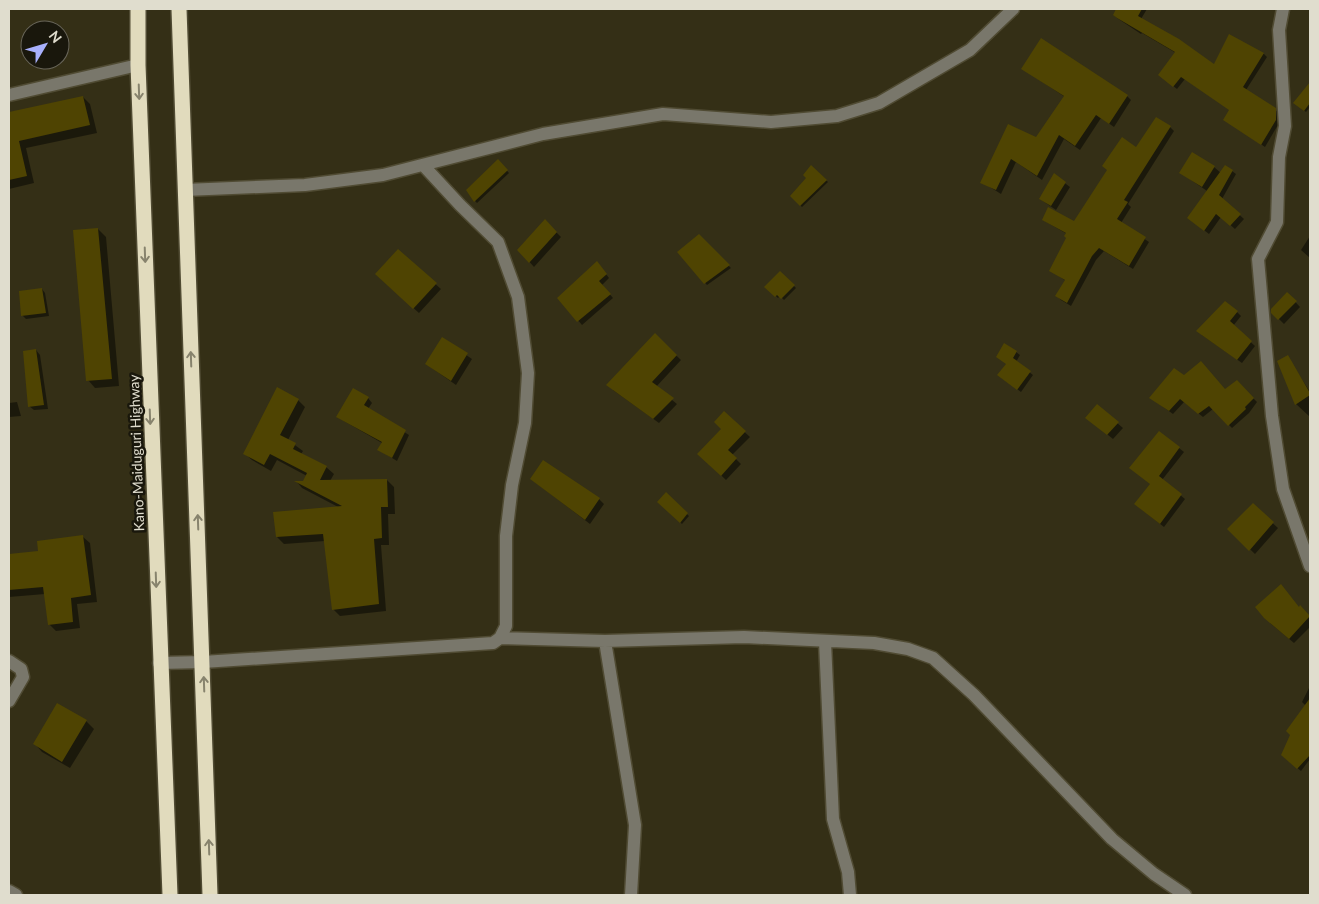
<svg xmlns="http://www.w3.org/2000/svg" width="1319" height="904" viewBox="0 0 1319 904" font-family="Lato,sans-serif">
	<rect width="100%" height="100%" fill="#342f16"/>
	<path fill="#0007" d="M 1118,9 L 1147,9 L 1141,19 L 1214,66 L 1229,36 L 1264,54 L 1267,57 L 1246,90 L 1278,112 L 1279,123 L 1265,147 L 1228,122 L 1231,110 L 1185,79 L 1177,89 L 1163,78 L 1176,53 L 1142,33 L 1141,34 L 1117,18 L 1114,15 Z
		M 1023,69 L 1127,96 L 1131,100 L 1114,127 L 1101,118 L 1080,150 L 1064,139 L 1042,180 L 1016,162 L 1001,194 L 982,182 L 1009,125 L 1037,139 L 1065,97 Z
		M 1310,84 L 1310,107 L 1306,112 L 1295,103 Z
		M 83,97 L 90,104 L 97,133 L 26,148 L 34,183 L 9,189 L 9,113 Z
		M 1170,127 L 1174,131 L 1128,204 L 1131,207 L 1121,223 L 1149,242 L 1133,269 L 1104,251 L 1096,260 L 1071,306 L 1061,300 L 1057,296 L 1066,281 L 1050,270 L 1068,238 L 1067,234 L 1043,220 L 1075,222 L 1136,149 Z
		M 498,161 L 509,173 L 477,203 L 475,201 Z
		M 812,167 L 828,182 L 802,207 L 791,196 L 808,178 Z
		M 1214,167 L 1221,173 L 1232,171 L 1236,174 L 1222,199 L 1244,219 L 1235,229 L 1221,217 L 1209,234 L 1192,221 L 1207,191 L 1181,173 Z
		M 1054,175 L 1070,187 L 1056,210 L 1040,199 Z
		M 545,221 L 561,237 L 534,267 L 519,250 Z
		M 98,229 L 106,237 L 119,386 L 95,388 L 88,380 Z
		M 699,236 L 731,268 L 707,285 L 679,252 Z
		M 1310,236 L 1310,258 L 1301,250 Z
		M 398,251 L 441,289 L 419,313 L 381,279 Z
		M 600,266 L 609,278 L 602,285 L 613,298 L 582,325 L 559,298 Z
		M 780,272 L 796,288 L 784,300 L 780,296 L 778,298 L 766,287 Z
		M 42,289 L 45,293 L 49,316 L 26,319 L 22,315 Z
		M 1287,293 L 1300,307 L 1284,324 L 1272,312 Z
		M 1237,312 L 1241,316 L 1233,326 L 1255,346 L 1242,363 L 1202,335 Z
		M 655,335 L 681,360 L 656,387 L 677,404 L 659,423 L 613,390 Z
		M 443,339 L 472,359 L 456,385 L 426,364 Z
		M 36,350 L 40,355 L 48,409 L 34,410 L 29,406 Z
		M 1016,352 L 1020,355 L 1016,362 L 1033,375 L 1021,392 L 1002,378 Z
		M 1287,356 L 1310,392 L 1310,417 L 1296,404 Z
		M 1184,377 L 1226,391 L 1237,382 L 1257,402 L 1249,413 L 1232,428 L 1213,409 L 1203,417 L 1184,402 L 1173,414 L 1155,401 Z
		M 368,398 L 372,403 L 368,409 L 409,435 L 397,461 L 379,450 L 382,443 L 337,417 Z
		M 298,400 L 305,407 L 288,440 L 303,451 L 301,454 L 326,467 L 334,474 L 330,481 L 387,480 L 394,487 L 395,514 L 388,514 L 389,545 L 381,545 L 386,611 L 340,616 L 333,609 L 325,541 L 284,544 L 277,537 L 340,508 L 302,488 L 297,482 L 304,482 L 307,476 L 277,460 L 271,471 L 252,460 L 244,453 Z
		M 17,402 L 21,416 L 9,417 L 9,403 Z
		M 1097,406 L 1123,428 L 1113,439 L 1087,418 Z
		M 724,413 L 750,437 L 732,455 L 741,464 L 726,480 L 699,454 L 723,429 Z
		M 1159,432 L 1184,452 L 1162,480 L 1185,499 L 1164,527 L 1140,508 L 1151,485 Z
		M 531,479 L 599,499 L 604,504 L 590,524 Z
		M 666,494 L 689,516 L 682,524 L 659,502 Z
		M 1253,505 L 1278,528 L 1255,554 L 1229,529 Z
		M 83,537 L 90,543 L 97,602 L 77,604 L 80,628 L 56,631 L 49,624 L 45,594 L 9,597 L 9,555 L 40,552 Z
		M 1300,607 L 1310,618 L 1310,627 L 1294,643 L 1270,623 Z
		M 1309,688 L 1310,759 L 1301,771 L 1285,758 L 1306,706 L 1302,702 Z
		M 86,721 L 94,729 L 70,768 L 42,752 L 35,744 Z"/>
	<path fill="#4f4402" d="M 1116,9 L 1142,9 L 1138,16 L 1179,39 L 1214,64 L 1229,34 L 1264,53 L 1243,87 L 1276,108 L 1276,120 L 1261,145 L 1223,120 L 1229,110 L 1181,77 L 1173,87 L 1158,75 L 1175,52 L 1117,18 L 1113,15 Z
		M 1041,38 L 1128,95 L 1109,124 L 1096,115 L 1075,146 L 1059,135 L 1037,176 L 1011,159 L 996,190 L 980,183 L 1008,124 L 1036,137 L 1064,96 L 1021,69 Z
		M 1310,82 L 1310,103 L 1304,111 L 1293,103 Z
		M 83,96 L 90,125 L 19,141 L 27,176 L 9,180 L 9,112 Z
		M 1156,117 L 1171,126 L 1124,200 L 1128,202 L 1117,219 L 1146,237 L 1129,266 L 1099,248 L 1092,256 L 1067,303 L 1055,296 L 1065,280 L 1049,271 L 1066,238 L 1064,236 L 1066,233 L 1042,220 L 1048,207 L 1074,221 L 1107,170 L 1102,166 L 1122,137 L 1136,147 Z
		M 1192,152 L 1215,166 L 1202,187 L 1179,173 Z
		M 498,159 L 508,170 L 474,202 L 466,190 Z
		M 811,165 L 827,180 L 800,206 L 790,196 L 806,178 L 803,175 Z
		M 1225,165 L 1233,170 L 1219,195 L 1241,214 L 1230,226 L 1216,214 L 1204,231 L 1187,218 Z
		M 1054,173 L 1066,182 L 1051,206 L 1039,199 Z
		M 545,219 L 557,232 L 529,263 L 517,250 Z
		M 98,228 L 112,379 L 86,381 L 73,230 Z
		M 699,234 L 730,265 L 704,284 L 677,252 Z
		M 398,249 L 437,283 L 413,309 L 375,274 Z
		M 597,261 L 607,274 L 599,281 L 611,294 L 577,322 L 557,298 Z
		M 780,271 L 795,285 L 781,299 L 777,295 L 775,297 L 764,287 Z
		M 42,288 L 46,313 L 21,316 L 19,291 Z
		M 1287,292 L 1297,301 L 1278,320 L 1271,313 L 1271,309 Z
		M 1225,301 L 1238,311 L 1230,321 L 1252,341 L 1237,360 L 1196,331 Z
		M 655,333 L 677,355 L 652,382 L 674,398 L 653,419 L 606,385 Z
		M 442,337 L 468,353 L 451,381 L 425,364 Z
		M 1004,343 L 1017,351 L 1013,358 L 1031,371 L 1017,390 L 997,375 L 1006,364 L 996,357 Z
		M 36,349 L 44,405 L 28,407 L 23,351 Z
		M 1288,355 L 1310,393 L 1310,395 L 1295,405 L 1277,361 Z
		M 1201,361 L 1225,389 L 1237,380 L 1254,398 L 1245,407 L 1246,409 L 1228,426 L 1209,406 L 1198,414 L 1180,399 L 1169,411 L 1149,398 L 1174,368 L 1184,375 Z
		M 277,387 L 299,399 L 280,435 L 296,443 L 293,449 L 327,466 L 320,480 L 387,479 L 388,507 L 381,507 L 382,538 L 374,539 L 379,604 L 332,610 L 323,534 L 276,537 L 273,512 L 342,506 L 294,481 L 303,481 L 307,473 L 270,454 L 264,465 L 243,454 Z
		M 353,388 L 369,397 L 364,405 L 406,430 L 392,458 L 377,450 L 382,442 L 336,417 Z
		M 1097,404 L 1119,422 L 1107,435 L 1085,418 Z
		M 724,411 L 746,431 L 728,450 L 737,458 L 721,476 L 697,454 L 721,429 L 714,422 Z
		M 1159,431 L 1180,447 L 1159,476 L 1182,494 L 1160,524 L 1134,504 L 1150,484 L 1129,468 Z
		M 543,460 L 600,498 L 585,520 L 530,479 Z
		M 666,492 L 688,513 L 680,523 L 657,502 Z
		M 1253,503 L 1274,522 L 1249,551 L 1227,529 Z
		M 83,535 L 91,595 L 71,598 L 73,622 L 48,625 L 43,587 L 9,590 L 9,554 L 38,551 L 37,541 Z
		M 1281,584 L 1299,607 L 1300,605 L 1310,616 L 1289,639 L 1264,618 L 1255,607 Z
		M 1310,698 L 1310,755 L 1297,769 L 1281,755 L 1290,735 L 1286,731 Z
		M 57,703 L 87,720 L 62,762 L 33,744 Z"/>
	<g fill="none" stroke-linecap="round" stroke-linejoin="round">
		<g stroke="#504b33" stroke-width="15">
			<path id="minor" d="M 1283,9 L 1279,30 L 1285,126 L 1279,157 L 1277,222 L 1258,259 L 1272,416 L 1283,489 L 1310,566
				M 9,95 L 138,65
				M 185,190 L 305,185 L 383,175 L 543,134 L 663,114 L 771,122 L 837,116 L 879,103 L 970,50 L 1013,9
				M 500,638 L 605,641 L 744,637 L 874,643 L 908,649 L 933,658 L 974,695 L 1112,839 L 1154,874 L 1185,895
				M 605,641 L 635,825 L 631,895
				M 825,642 L 833,819 L 848,872 L 850,895
				M 9,661 L 21,669 L 23,677 L 9,701
				M 159,663 L 203,662 L 493,643 L 500,638 L 506,626 L 506,536 L 512,485 L 525,423 L 528,373 L 518,297 L 498,242 L 460,205 L 423,165
				M 9,891 L 16,895"/>
		</g>
		<g stroke="#504b33" stroke-width="18">
			<path id="highway" d="M 138,9 L 138,65 L 170,895
				M 179,9 L 210,895"/>
		</g>
		<use href="#minor" stroke="#79776b" stroke-width="12"/>
		<use href="#highway" stroke="#e1dbbd" stroke-width="15"/>
	</g>
	<defs><path id="oneway-shaft" d="M-6 0H5M1.5-3L5.5 0L1.5 3" fill="none" stroke-width="1.6" stroke-linecap="round" stroke-linejoin="round" transform="scale(1.25)"/></defs>
	<g stroke="#87836d">
		<use href="#oneway-shaft" transform="translate(139 92) rotate(88)"/>
		<use href="#oneway-shaft" transform="translate(145 255) rotate(88)"/>
		<use href="#oneway-shaft" transform="translate(191 359) rotate(-92)"/>
		<use href="#oneway-shaft" transform="translate(150 417) rotate(88)"/>
		<use href="#oneway-shaft" transform="translate(198 522) rotate(-92)"/>
		<use href="#oneway-shaft" transform="translate(156 580) rotate(88)"/>
		<use href="#oneway-shaft" transform="translate(204 684) rotate(-92)"/>
		<use href="#oneway-shaft" transform="translate(209 847) rotate(-92)"/>
	</g>
	<g text-anchor="middle" dominant-baseline="central" stroke-width="5" stroke-linejoin="round" paint-order="stroke">
		<g font-size="14" fill="#e0ddce" stroke="#19170c">
			<text transform="translate(136 453) rotate(-92)">Kano-Maiduguri Highway</text>
		</g>
	</g>
	<rect width="1319" height="904" fill="none" stroke="#e0ddce" stroke-width="20"/>
	<g transform="translate(45 45) rotate(52)"><circle r="24" fill="#19170c" stroke="#69665a"/>
	<path d="M0-4L9 19L0 12L-9 19Z" fill="#a8b0fc"/>
	<text y="-8" font-size="14" font-weight="bold" text-anchor="middle" fill="#e0ddce">N</text>
	</g>
</svg>
